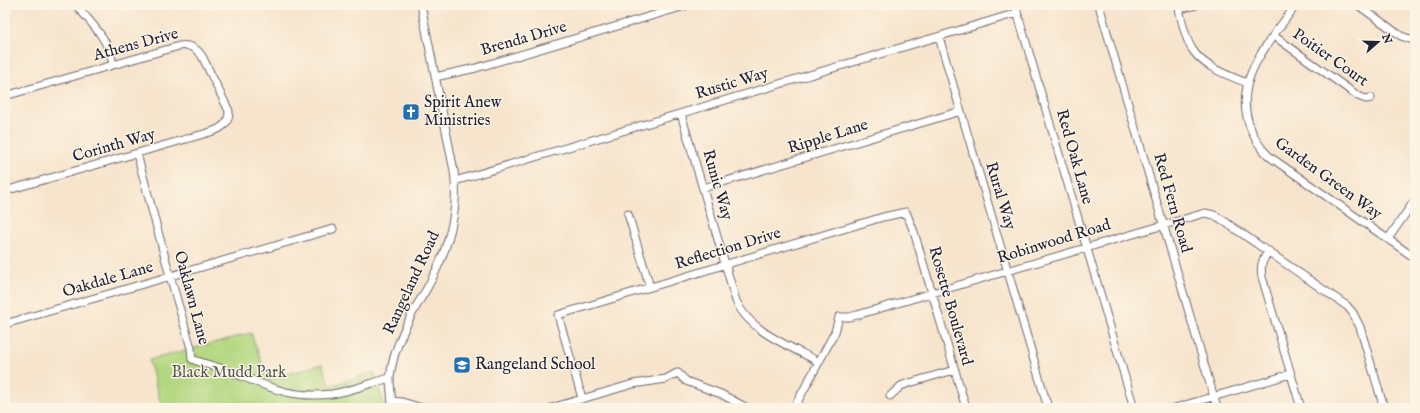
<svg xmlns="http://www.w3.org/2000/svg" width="1420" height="413" viewBox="0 0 1420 413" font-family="'IM FELL English',serif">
	<rect width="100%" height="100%" fill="#fcf5e5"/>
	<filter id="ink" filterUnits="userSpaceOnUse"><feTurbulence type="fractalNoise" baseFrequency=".025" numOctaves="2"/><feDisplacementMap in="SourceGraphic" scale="8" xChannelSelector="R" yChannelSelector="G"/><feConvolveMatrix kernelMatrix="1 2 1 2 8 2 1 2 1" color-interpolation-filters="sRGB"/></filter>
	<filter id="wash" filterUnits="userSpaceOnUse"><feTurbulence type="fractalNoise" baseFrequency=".012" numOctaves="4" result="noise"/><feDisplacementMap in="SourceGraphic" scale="16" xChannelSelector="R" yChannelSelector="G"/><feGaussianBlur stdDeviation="0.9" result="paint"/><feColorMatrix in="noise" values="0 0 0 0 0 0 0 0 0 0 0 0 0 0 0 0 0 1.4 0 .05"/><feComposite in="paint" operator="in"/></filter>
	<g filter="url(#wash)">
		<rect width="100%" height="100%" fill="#f7e4cc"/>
		<path fill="#b3d780" stroke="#6a7c5e" d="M 251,333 L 268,380 L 322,364 L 330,386 L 374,372 L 384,404 L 370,408 L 162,408 L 149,360 Z"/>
	</g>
	<g filter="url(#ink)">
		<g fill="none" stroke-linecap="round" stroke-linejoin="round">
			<g stroke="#6d666e" stroke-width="9">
				<path id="minor" d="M 76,5 C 92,24 109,39 113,65
					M 1015,5 L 1134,408
					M 1099,5 L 1217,408
					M 1178,5 C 1182,19 1184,37 1192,49 C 1204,68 1228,75 1247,83
					M 1296,5 C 1271,40 1233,78 1249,124 C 1253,137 1260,148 1270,157 L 1415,258
					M 1358,5 L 1401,36 L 1410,39 L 1414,38
					M 1179,9 L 1196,5
					M 1274,36 L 1358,96 L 1366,99 L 1371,98
					M 939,37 L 1048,408
					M 435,77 L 476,68 L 688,5
					M 5,96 L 179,46 C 189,44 196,47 202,56 L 229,111 C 229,122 224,127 214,131 L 5,191
					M 681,114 L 736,301 C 750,332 790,346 819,362
					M 137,154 L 170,276 L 191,348 L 192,359 C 204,364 217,367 229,371 C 267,386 289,399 332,394 C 351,391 371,383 390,378
					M 455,181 L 1017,13
					M 703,188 L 961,111
					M 628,214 L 650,287
					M 1388,239 L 1415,200
					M 1269,251 C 1262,260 1260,266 1262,277 L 1301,408
					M 5,324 L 333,229
					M 890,396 L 901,386 L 906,384 L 954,370
					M 582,398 L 558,315 L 883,217 L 906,212 L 914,232 L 966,408
					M 392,401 L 402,402 L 422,408
					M 392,408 C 392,398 390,387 390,378 C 393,347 410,316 426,290 C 447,253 460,214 454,171 L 421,5
					M 551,408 L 633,384 L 666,379 L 677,373 L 678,373 L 686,381 L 721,394 L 747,408
					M 794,408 L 835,332 L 839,317 L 849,317 L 857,315 L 1205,213 L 1214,215 L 1221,219 L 1347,306 L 1353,313 L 1360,327 L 1384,408
					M 1175,408 L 1291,374"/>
			</g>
			<use href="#minor" stroke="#fff" stroke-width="7"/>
		</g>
	</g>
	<defs>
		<g id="church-square" transform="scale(0.9)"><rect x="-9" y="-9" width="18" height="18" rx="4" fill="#1f6fb2" stroke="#fcf5e5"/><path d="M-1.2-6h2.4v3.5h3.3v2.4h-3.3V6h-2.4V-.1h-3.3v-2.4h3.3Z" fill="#fff"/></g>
		<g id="school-square" transform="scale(0.9)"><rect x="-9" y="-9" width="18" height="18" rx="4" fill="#1f6fb2" stroke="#fcf5e5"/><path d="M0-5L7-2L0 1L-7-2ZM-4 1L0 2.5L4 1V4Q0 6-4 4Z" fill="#fff"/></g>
	</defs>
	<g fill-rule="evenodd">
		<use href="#church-square" x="411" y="112"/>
		<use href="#school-square" x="462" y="365"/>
	</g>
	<g text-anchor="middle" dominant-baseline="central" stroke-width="3" stroke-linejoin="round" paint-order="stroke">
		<g font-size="16" fill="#22223b" stroke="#fcf5e5">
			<text transform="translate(524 39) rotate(-16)">Brenda Drive</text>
			<text transform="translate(136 45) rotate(-15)">Athens Drive</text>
			<text transform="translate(1330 58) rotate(35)">Poitier Court</text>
			<text transform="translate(732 84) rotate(-17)">Rustic Way</text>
			<text transform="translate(828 137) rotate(-17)">Ripple Lane</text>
			<text transform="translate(114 146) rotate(-16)">Corinth Way</text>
			<text transform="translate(1074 157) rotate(74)">Red Oak Lane</text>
			<text transform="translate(1328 179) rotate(36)">Garden Green Way</text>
			<text transform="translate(717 185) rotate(74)">Runic Way</text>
			<text transform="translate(1000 196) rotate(73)">Rural Way</text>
			<text transform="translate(1172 203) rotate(74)">Red Fern Road</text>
			<text transform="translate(1054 242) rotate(-17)">Robinwood Road</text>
			<text transform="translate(728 249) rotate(-17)">Reflection Drive</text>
			<text transform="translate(108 280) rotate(-16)">Oakdale Lane</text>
			<text transform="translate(412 283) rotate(-65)">Rangeland Road</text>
			<text transform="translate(191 298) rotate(75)">Oaklawn Lane</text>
			<text transform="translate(950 306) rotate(74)">Rosette Boulevard</text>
		</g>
		<g font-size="16" fill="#22223b" stroke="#fcf5e5" text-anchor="start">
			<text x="424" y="103">Spirit Anew<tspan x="424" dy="18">Ministries</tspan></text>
			<text x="475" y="365">Rangeland School</text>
		</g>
		<g font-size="16" fill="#4e5850" stroke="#fcf5e5">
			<text x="229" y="373">Black Mudd Park</text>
		</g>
	</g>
	<rect width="1420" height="413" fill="none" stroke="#fcf5e5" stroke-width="20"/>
	<g transform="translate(1378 42) rotate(70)" stroke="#fcf5e5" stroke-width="3" paint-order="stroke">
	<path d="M0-3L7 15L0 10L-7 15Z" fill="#22223b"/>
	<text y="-6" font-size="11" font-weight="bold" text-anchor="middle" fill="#22223b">N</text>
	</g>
</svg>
